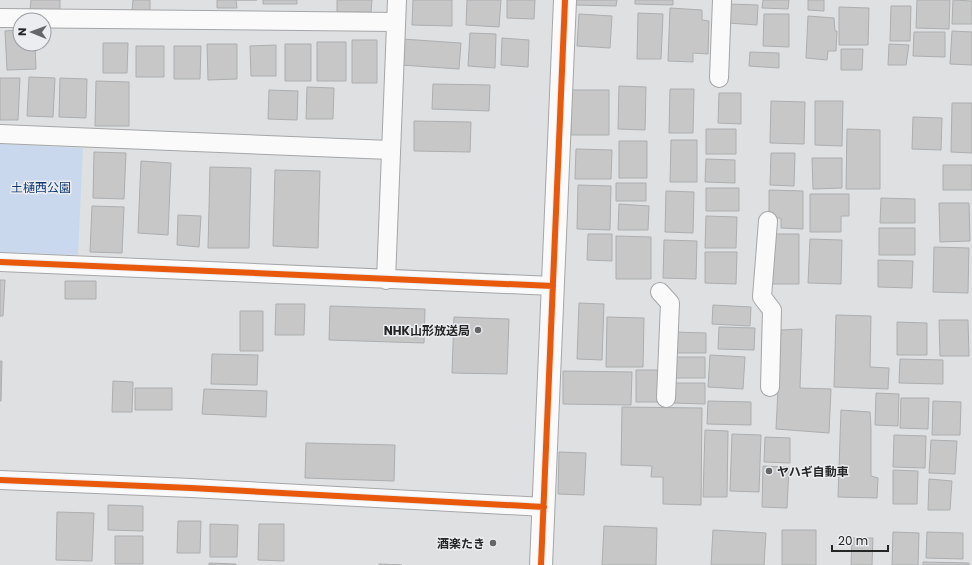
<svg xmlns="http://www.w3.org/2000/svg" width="972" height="565" viewBox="0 0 972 565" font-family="Poppins,'Noto Sans JP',sans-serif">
	<rect width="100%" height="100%" fill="#dfe0e2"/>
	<path fill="#cad8ed" d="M 0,144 L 83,148 L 78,255 L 0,252 Z"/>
	<path fill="#c7c7c8" stroke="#adaeaf" d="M 31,0 L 60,0 L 60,12 L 30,11 Z
		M 133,0 L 150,0 L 150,11 L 132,11 Z
		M 217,0 L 257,0 L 236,0 L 237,8 L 217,8 Z
		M 263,0 L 297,0 L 297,4 L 263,4 Z
		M 337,0 L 372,0 L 371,12 L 337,12 Z
		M 413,0 L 452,0 L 452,26 L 412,25 Z
		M 467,0 L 501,0 L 499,27 L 466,25 Z
		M 507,0 L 535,0 L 534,19 L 507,18 Z
		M 575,0 L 617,0 L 616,6 L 575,5 Z
		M 635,0 L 673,0 L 673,5 L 635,4 Z
		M 763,0 L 789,0 L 788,9 L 762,8 Z
		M 808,0 L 824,0 L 824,11 L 808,10 Z
		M 917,0 L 950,0 L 949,29 L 916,28 Z
		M 953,0 L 972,1 L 972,24 L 952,24 Z
		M 728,4 L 758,5 L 757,25 L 728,23 Z
		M 891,6 L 911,6 L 910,41 L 890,41 Z
		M 839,7 L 869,8 L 868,45 L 839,45 Z
		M 670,8 L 702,10 L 702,20 L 709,21 L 708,54 L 693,53 L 693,62 L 668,61 Z
		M 638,13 L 663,14 L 661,59 L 637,59 Z
		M 579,14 L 612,16 L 610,48 L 577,46 Z
		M 764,14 L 789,14 L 789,47 L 763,46 Z
		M 808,16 L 834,18 L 835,31 L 837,31 L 836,51 L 828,51 L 827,60 L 806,58 Z
		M 20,30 L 20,44 L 35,44 L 36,69 L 7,70 L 5,31 Z
		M 952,31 L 972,32 L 972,65 L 950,64 Z
		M 914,32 L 945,32 L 945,57 L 913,56 Z
		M 470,33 L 496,34 L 495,68 L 468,66 Z
		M 502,38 L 529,40 L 528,67 L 501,65 Z
		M 402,39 L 461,43 L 459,69 L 401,65 Z
		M 352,40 L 377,40 L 377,83 L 352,83 Z
		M 317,42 L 346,42 L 346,81 L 317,81 Z
		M 103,43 L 128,43 L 127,73 L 103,73 Z
		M 207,44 L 237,44 L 237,79 L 208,80 Z
		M 285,44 L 311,44 L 311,81 L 285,81 Z
		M 889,44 L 909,45 L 906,65 L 888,65 Z
		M 276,45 L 276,76 L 251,76 L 250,46 Z
		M 136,46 L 164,46 L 164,77 L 136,77 Z
		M 174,46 L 201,46 L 200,79 L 174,79 Z
		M 841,49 L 863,49 L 862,70 L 841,70 Z
		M 750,52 L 779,53 L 779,68 L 749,66 Z
		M 29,77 L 55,78 L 53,117 L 27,116 Z
		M 0,78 L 20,78 L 18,120 L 0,120 Z
		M 60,78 L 87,79 L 86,118 L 59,117 Z
		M 96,81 L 129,82 L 129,126 L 95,126 Z
		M 433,84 L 490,85 L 489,111 L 432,109 Z
		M 619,86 L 646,87 L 645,130 L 618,129 Z
		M 307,87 L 334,88 L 333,119 L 306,119 Z
		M 670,89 L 694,89 L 693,133 L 669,133 Z
		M 269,90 L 298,91 L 297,120 L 268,119 Z
		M 571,90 L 609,90 L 609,135 L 571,135 Z
		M 719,93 L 741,93 L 741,124 L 718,123 Z
		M 771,101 L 805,102 L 804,144 L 770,143 Z
		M 815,101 L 843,101 L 842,146 L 815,145 Z
		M 952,103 L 972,103 L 972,153 L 951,152 Z
		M 913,117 L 942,118 L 941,150 L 912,149 Z
		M 414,121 L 471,122 L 470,152 L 414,151 Z
		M 706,129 L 736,129 L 736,154 L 706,154 Z
		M 847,129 L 880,130 L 880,189 L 846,189 Z
		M 671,140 L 697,140 L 697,182 L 670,182 Z
		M 619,141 L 647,141 L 647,178 L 619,178 Z
		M 576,149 L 612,150 L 611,179 L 575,179 Z
		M 94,152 L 126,153 L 124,199 L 93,198 Z
		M 771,153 L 795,153 L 794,186 L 770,185 Z
		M 812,158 L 842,158 L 842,188 L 813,189 Z
		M 706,159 L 735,160 L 735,183 L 705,182 Z
		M 141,161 L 171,163 L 168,235 L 138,233 Z
		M 943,165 L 972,165 L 972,190 L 943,190 Z
		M 210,167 L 251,168 L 249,248 L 208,248 Z
		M 275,170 L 320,171 L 318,248 L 273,246 Z
		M 616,183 L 646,183 L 646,201 L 616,201 Z
		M 578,185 L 611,186 L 610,230 L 577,229 Z
		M 706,188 L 739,188 L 739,211 L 706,211 Z
		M 769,190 L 803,191 L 803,229 L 781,228 L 781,218 L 774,218 L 774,214 L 769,214 Z
		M 666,191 L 694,192 L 693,233 L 665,232 Z
		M 810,194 L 849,194 L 849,216 L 841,216 L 841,232 L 810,232 Z
		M 881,198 L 915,199 L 915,223 L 880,223 Z
		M 939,203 L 969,203 L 970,241 L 940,242 Z
		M 619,204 L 649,206 L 648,230 L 618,230 Z
		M 92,206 L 124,207 L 122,253 L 90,252 Z
		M 178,215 L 201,216 L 199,247 L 177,245 Z
		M 706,216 L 737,217 L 736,248 L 705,248 Z
		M 879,228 L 915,228 L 915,255 L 879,255 Z
		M 588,234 L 612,234 L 612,261 L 587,260 Z
		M 770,234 L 799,234 L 799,284 L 770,284 Z
		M 616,236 L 651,237 L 651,279 L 616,279 Z
		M 810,239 L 842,240 L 841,284 L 808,283 Z
		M 664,240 L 697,241 L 696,279 L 663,278 Z
		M 934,247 L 969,248 L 968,293 L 933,292 Z
		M 705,252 L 737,252 L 736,284 L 705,283 Z
		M 878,260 L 913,261 L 912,288 L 878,287 Z
		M 0,280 L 5,280 L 3,316 L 0,316 Z
		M 65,281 L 96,281 L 96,299 L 65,299 Z
		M 579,303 L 604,304 L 602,360 L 577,359 Z
		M 276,304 L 305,304 L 304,335 L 275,335 Z
		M 713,305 L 751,307 L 750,326 L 712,324 Z
		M 330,306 L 425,309 L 424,343 L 329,340 Z
		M 240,311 L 263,311 L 263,351 L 240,351 Z
		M 836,315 L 871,316 L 870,367 L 889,368 L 888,389 L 834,387 Z
		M 454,317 L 509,319 L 507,374 L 452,373 Z
		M 607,317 L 644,318 L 643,367 L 606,367 Z
		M 939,320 L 968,320 L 969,356 L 940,356 Z
		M 897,322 L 927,323 L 927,355 L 897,355 Z
		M 719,327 L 755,328 L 754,350 L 718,349 Z
		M 802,329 L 800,388 L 831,389 L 829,433 L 776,429 L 781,330 Z
		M 673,332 L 706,333 L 706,353 L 673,353 Z
		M 212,354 L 258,355 L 257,385 L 211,384 Z
		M 710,355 L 745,357 L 743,389 L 708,387 Z
		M 672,357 L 705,357 L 705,378 L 672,378 Z
		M 900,359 L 943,360 L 943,384 L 899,383 Z
		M 0,361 L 2,361 L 1,401 L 0,401 Z
		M 636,370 L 658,370 L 657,402 L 636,402 Z
		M 563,371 L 632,372 L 631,405 L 563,404 Z
		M 113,381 L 133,382 L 132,412 L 112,412 Z
		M 672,383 L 705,383 L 705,404 L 672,403 Z
		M 135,388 L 172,388 L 172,410 L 135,410 Z
		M 204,389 L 267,391 L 266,417 L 202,414 Z
		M 876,393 L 899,394 L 898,426 L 875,425 Z
		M 901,398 L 929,398 L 928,429 L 900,428 Z
		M 708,401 L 751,402 L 751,425 L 707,424 Z
		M 933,401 L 961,402 L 960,435 L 932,435 Z
		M 622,407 L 702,408 L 701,505 L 663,504 L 663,477 L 651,477 L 652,466 L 621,465 Z
		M 841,410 L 870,412 L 871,428 L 871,476 L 878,478 L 877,498 L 838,497 Z
		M 705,430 L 728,431 L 727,497 L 703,497 Z
		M 732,434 L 761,435 L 759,492 L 730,491 Z
		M 894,435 L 926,436 L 925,468 L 893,467 Z
		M 765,437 L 790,438 L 790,463 L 764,462 Z
		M 931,440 L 957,441 L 955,474 L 929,473 Z
		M 306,443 L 395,445 L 394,481 L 305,478 Z
		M 559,452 L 586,453 L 584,495 L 558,494 Z
		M 763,466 L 789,467 L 787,508 L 762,507 Z
		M 893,470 L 918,471 L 917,504 L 893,504 Z
		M 929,479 L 952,481 L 950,510 L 928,510 Z
		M 108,505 L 143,506 L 143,531 L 108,530 Z
		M 57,512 L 94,513 L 92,561 L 56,560 Z
		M 178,521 L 201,521 L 200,553 L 177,553 Z
		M 210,524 L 238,525 L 237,557 L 210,557 Z
		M 259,524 L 284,524 L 284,561 L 258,560 Z
		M 604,526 L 657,528 L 656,565 L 602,565 Z
		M 713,530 L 766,533 L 764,565 L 711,565 Z
		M 782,530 L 816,530 L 816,565 L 782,565 Z
		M 893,532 L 919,533 L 918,565 L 892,565 Z
		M 927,532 L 963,533 L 963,559 L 926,558 Z
		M 115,536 L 143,536 L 143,564 L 115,564 Z
		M 852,538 L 873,538 L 872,565 L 851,565 Z
		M 923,562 L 969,563 L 969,565 L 923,565 Z
		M 209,563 L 236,564 L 236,565 L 209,565 Z
		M 379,564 L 402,565 L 379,565 Z"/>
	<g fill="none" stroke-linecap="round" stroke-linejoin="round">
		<g stroke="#a5a6a8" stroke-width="20">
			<path id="street" d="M 0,18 L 396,22
				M 719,78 L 722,0
				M 0,134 L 390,150
				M 768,221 L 762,297 L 772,310 L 770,387
				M 0,262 L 553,286
				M 386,280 L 397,0
				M 660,292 L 670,303 L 666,398
				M 0,480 L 191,488 L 544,507"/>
		</g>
		<g stroke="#a5a6a8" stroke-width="24">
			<path id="secondary" d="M 541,565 L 565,0"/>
		</g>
		<use href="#street" stroke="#fafafb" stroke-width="18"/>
		<use href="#secondary" stroke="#fafafb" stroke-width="22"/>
		<g stroke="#ebedf1" stroke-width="8">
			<path id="cycleway" d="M 0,262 L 553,286
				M 0,480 L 191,488 L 544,507
				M 541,565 L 565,0"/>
		</g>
		<use href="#cycleway" stroke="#e8590c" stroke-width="6"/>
	</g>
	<g fill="#666668" stroke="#ebedf1" stroke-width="1.5">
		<circle cx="478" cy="330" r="4"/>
		<circle cx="769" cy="471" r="4"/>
		<circle cx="493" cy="543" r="4"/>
	</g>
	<g text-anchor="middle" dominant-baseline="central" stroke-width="3" stroke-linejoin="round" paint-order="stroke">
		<g font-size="12" fill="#103a75" stroke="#ebedf1">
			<text x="41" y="187">土樋西公園</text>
		</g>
		<g font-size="12" font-weight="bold" fill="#252526" stroke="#ebedf1" text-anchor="end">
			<text x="470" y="330">NHK山形放送局</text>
			<text x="777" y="471" text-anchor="start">ヤハギ自動車</text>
			<text x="485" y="543">酒楽たき</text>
		</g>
	</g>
	<g transform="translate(32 32) rotate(271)"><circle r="19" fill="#ebedf1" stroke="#9c9da0"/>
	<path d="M0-3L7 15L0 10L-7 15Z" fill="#666668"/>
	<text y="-6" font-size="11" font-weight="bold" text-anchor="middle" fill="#252526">N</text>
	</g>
	<path d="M832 545v6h56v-6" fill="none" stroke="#252526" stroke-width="2"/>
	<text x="838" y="545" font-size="12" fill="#252526" stroke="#ebedf1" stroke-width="3" paint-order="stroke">20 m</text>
</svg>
